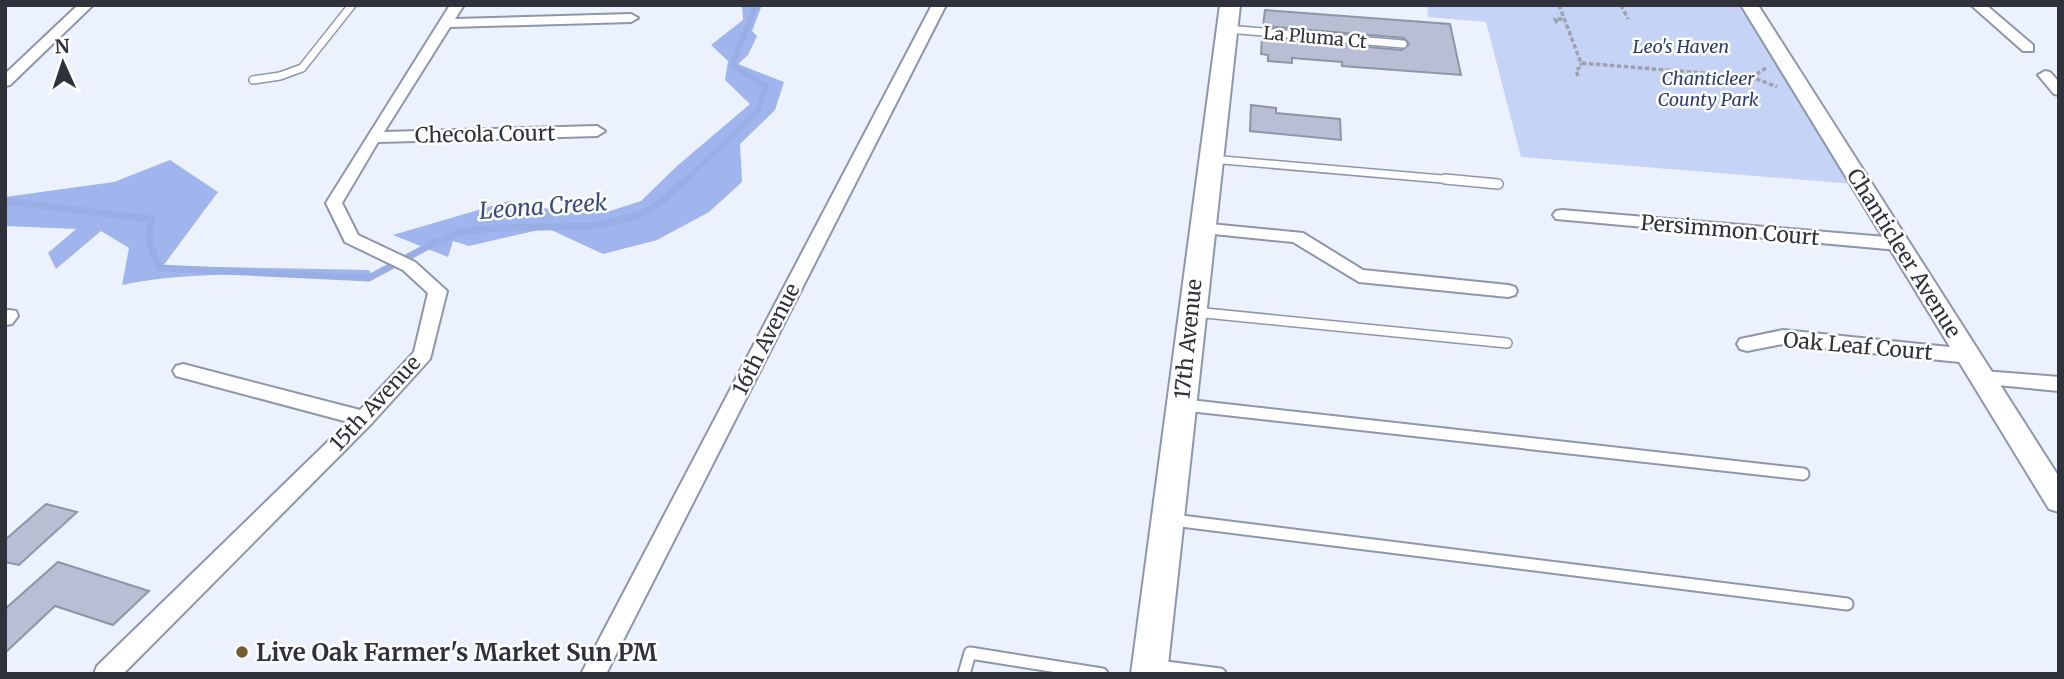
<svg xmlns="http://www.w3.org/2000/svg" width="2064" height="679" viewBox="0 0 2064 679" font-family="Merriweather,serif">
	<rect width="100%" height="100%" fill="#ecf1fe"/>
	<path fill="#c5d3f7" d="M 1427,5 L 1755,5 L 1866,185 L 1521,157 L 1486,22 L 1428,17 Z"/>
	<path fill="#a0b4ed" d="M 742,5 L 762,5 L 752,31 L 757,36 L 748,55 L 738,64 L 784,82 L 775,110 L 740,144 L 742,182 L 709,212 L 657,240 L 603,254 L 547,228 L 469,246 L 453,241 L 448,257 L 393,235 L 509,201 L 571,213 L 607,212 L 641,201 L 677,166 L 750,104 L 725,80 L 728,61 L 711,45 L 743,20 Z
		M 170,160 L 218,192 L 163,266 L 369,270 L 374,279 C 291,277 203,268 122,285 L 129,248 L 101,231 L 56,269 L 48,253 L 76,229 L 5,226 L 5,197 L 114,182 Z"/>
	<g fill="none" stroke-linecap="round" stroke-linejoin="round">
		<path stroke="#9aaee6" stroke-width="5" d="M 685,181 L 758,110 L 766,86 L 732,65 L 756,5"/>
		<path stroke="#9aaee6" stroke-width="7" d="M 5,201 L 151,219 L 149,241 L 159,268 L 369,278 L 434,243 L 461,232 L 496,228 L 593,226 L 637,216 L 655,207 L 687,179"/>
	</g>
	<path fill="#b8bfd4" stroke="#8d95a8" stroke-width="2" d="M 1265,10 L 1450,24 L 1461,75 L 1342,66 L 1342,62 L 1292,58 L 1292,63 L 1268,61 L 1268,55 L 1261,54 L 1262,38 L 1402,50 L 1409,44 L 1404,38 L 1263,26 Z
		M 1251,105 L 1276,108 L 1276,113 L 1340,119 L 1341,140 L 1250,131 Z
		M 46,504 L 77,512 L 19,565 L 5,562 L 5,540 Z
		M 58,562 L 149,591 L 113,625 L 55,606 L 5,653 L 5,609 Z"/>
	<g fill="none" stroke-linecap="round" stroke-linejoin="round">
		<g stroke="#8e96a9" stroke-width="10">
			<path id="service-far2" d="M 1227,29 L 1403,44
				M 253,80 L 280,76 L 302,68 L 352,5
				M 1211,159 L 1465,181"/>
		</g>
		<g stroke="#8e96a9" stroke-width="12">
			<path id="service-far1" d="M 1445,179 L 1498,184
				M 1195,312 L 1507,343"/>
		</g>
		<g stroke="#8e96a9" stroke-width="15">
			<path id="service" d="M 1185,405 L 1803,474
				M 1173,520 L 1847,604
				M 1158,666 L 1220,674
				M 964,674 L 970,653 L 1102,674"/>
		</g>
		<g stroke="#8e96a9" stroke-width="4">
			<path id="minor" d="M 78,5 L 93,5 L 10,85 L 5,86 L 5,74 Z
				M 450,5 L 464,5 L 455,19 L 631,14 L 638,18 L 631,22 L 450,27 L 384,132 L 597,126 L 605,131 L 597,136 L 378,142 L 342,203 L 358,235 L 415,262 L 447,291 L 430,359 L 371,424 L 123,674 L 94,674 L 97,666 L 348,422 L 176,376 L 173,371 L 176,366 L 183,364 L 360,410 L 414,352 L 428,293 L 403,270 L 345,242 L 326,203 Z
				M 932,5 L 946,5 L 606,674 L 581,674 Z
				M 1971,5 L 1986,5 L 2033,45 L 2033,51 L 2023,51 Z
				M 2045,71 L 2050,72 L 2059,82 L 2059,95 L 2054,94 L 2038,75 Z
				M 1562,210 L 1898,238 L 1907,244 L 1898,250 L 1556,219 L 1553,215 L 1556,211 Z
				M 1200,223 L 1303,233 L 1363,270 L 1508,285 L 1515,287 L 1517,291 L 1515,295 L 1508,297 L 1359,282 L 1293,242 L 1194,232 L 1191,228 L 1194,224 Z
				M 9,310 L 16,311 L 18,316 L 12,324 L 5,325 L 5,311 Z
				M 1783,330 L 1969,349 L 1976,351 L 1979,356 L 1976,361 L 1969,363 L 1783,344 L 1747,351 L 1740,349 L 1737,344 L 1740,339 Z
				M 1983,371 L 2059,377 L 2059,391 L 1976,383 L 1973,378 L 1976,373 Z"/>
		</g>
		<g stroke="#8e96a9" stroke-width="4">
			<path id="tertiary" d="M 1741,5 L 1758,5 L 2059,477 L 2059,512 L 2049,509 Z"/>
		</g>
		<g stroke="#8e96a9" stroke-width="4">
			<path id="secondary" d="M 1220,5 L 1240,5 L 1167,674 L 1131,674 Z"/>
		</g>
		<path stroke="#9da1ac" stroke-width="3.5" stroke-dasharray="4.5 2.5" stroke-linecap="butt" d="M 1559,5 L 1581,63 L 1752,77
			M 1621,5 L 1628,19
			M 1557,23 L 1555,19 L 1565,19
			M 1766,68 L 1752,77 L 1777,87
			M 1578,76 L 1576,70 L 1582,66 L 1581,63"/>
		<use href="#service-far2" stroke="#fff" stroke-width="7"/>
		<use href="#service-far1" stroke="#fff" stroke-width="9"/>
		<use href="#service" stroke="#fff" stroke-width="11"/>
		<use href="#minor" fill="#fff" fill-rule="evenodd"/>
		<use href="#tertiary" fill="#fff" fill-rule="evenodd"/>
		<use href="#secondary" fill="#fff" fill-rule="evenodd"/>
	</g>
	<circle fill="#715f2d" stroke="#fff" stroke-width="2.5" cx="242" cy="652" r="7"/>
	<g text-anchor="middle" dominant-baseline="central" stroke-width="5" stroke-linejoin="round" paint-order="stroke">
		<g font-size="18" fill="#2f323a" stroke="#fff">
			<text transform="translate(1315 37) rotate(5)">La Pluma Ct</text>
		</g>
		<g font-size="18" font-style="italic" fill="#293a7c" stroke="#fff">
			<text x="1681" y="46">Leo's Haven</text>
			<text x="1708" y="78">Chanticleer<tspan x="1708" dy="21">County Park</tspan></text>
		</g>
		<g font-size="21" fill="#2f323a" stroke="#fff">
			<text transform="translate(485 134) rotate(-1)">Checola Court</text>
			<text transform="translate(1730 230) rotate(5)">Persimmon Court</text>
			<text transform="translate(1904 253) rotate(58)">Chanticleer Avenue</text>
			<text transform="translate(766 339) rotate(-63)">16th Avenue</text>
			<text transform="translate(1188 339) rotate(-84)">17th Avenue</text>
			<text transform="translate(1858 346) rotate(5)">Oak Leaf Court</text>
			<text transform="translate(375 403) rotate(-47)">15th Avenue</text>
		</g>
		<g font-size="23" font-style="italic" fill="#374a8e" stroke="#fff">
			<text transform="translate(543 206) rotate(-4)">Leona Creek</text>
		</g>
		<g font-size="24" font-weight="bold" fill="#2f323a" stroke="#fff" text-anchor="start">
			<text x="256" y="652">Live Oak Farmer's Market Sun PM</text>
		</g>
	</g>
	<rect width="2064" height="679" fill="none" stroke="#2f323a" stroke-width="14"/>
	<g transform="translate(63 63) rotate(357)" stroke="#ffffff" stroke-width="5" paint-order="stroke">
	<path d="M0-5L12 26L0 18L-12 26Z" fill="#2f323a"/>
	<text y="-10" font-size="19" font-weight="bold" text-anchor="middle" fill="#2f323a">N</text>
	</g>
</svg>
